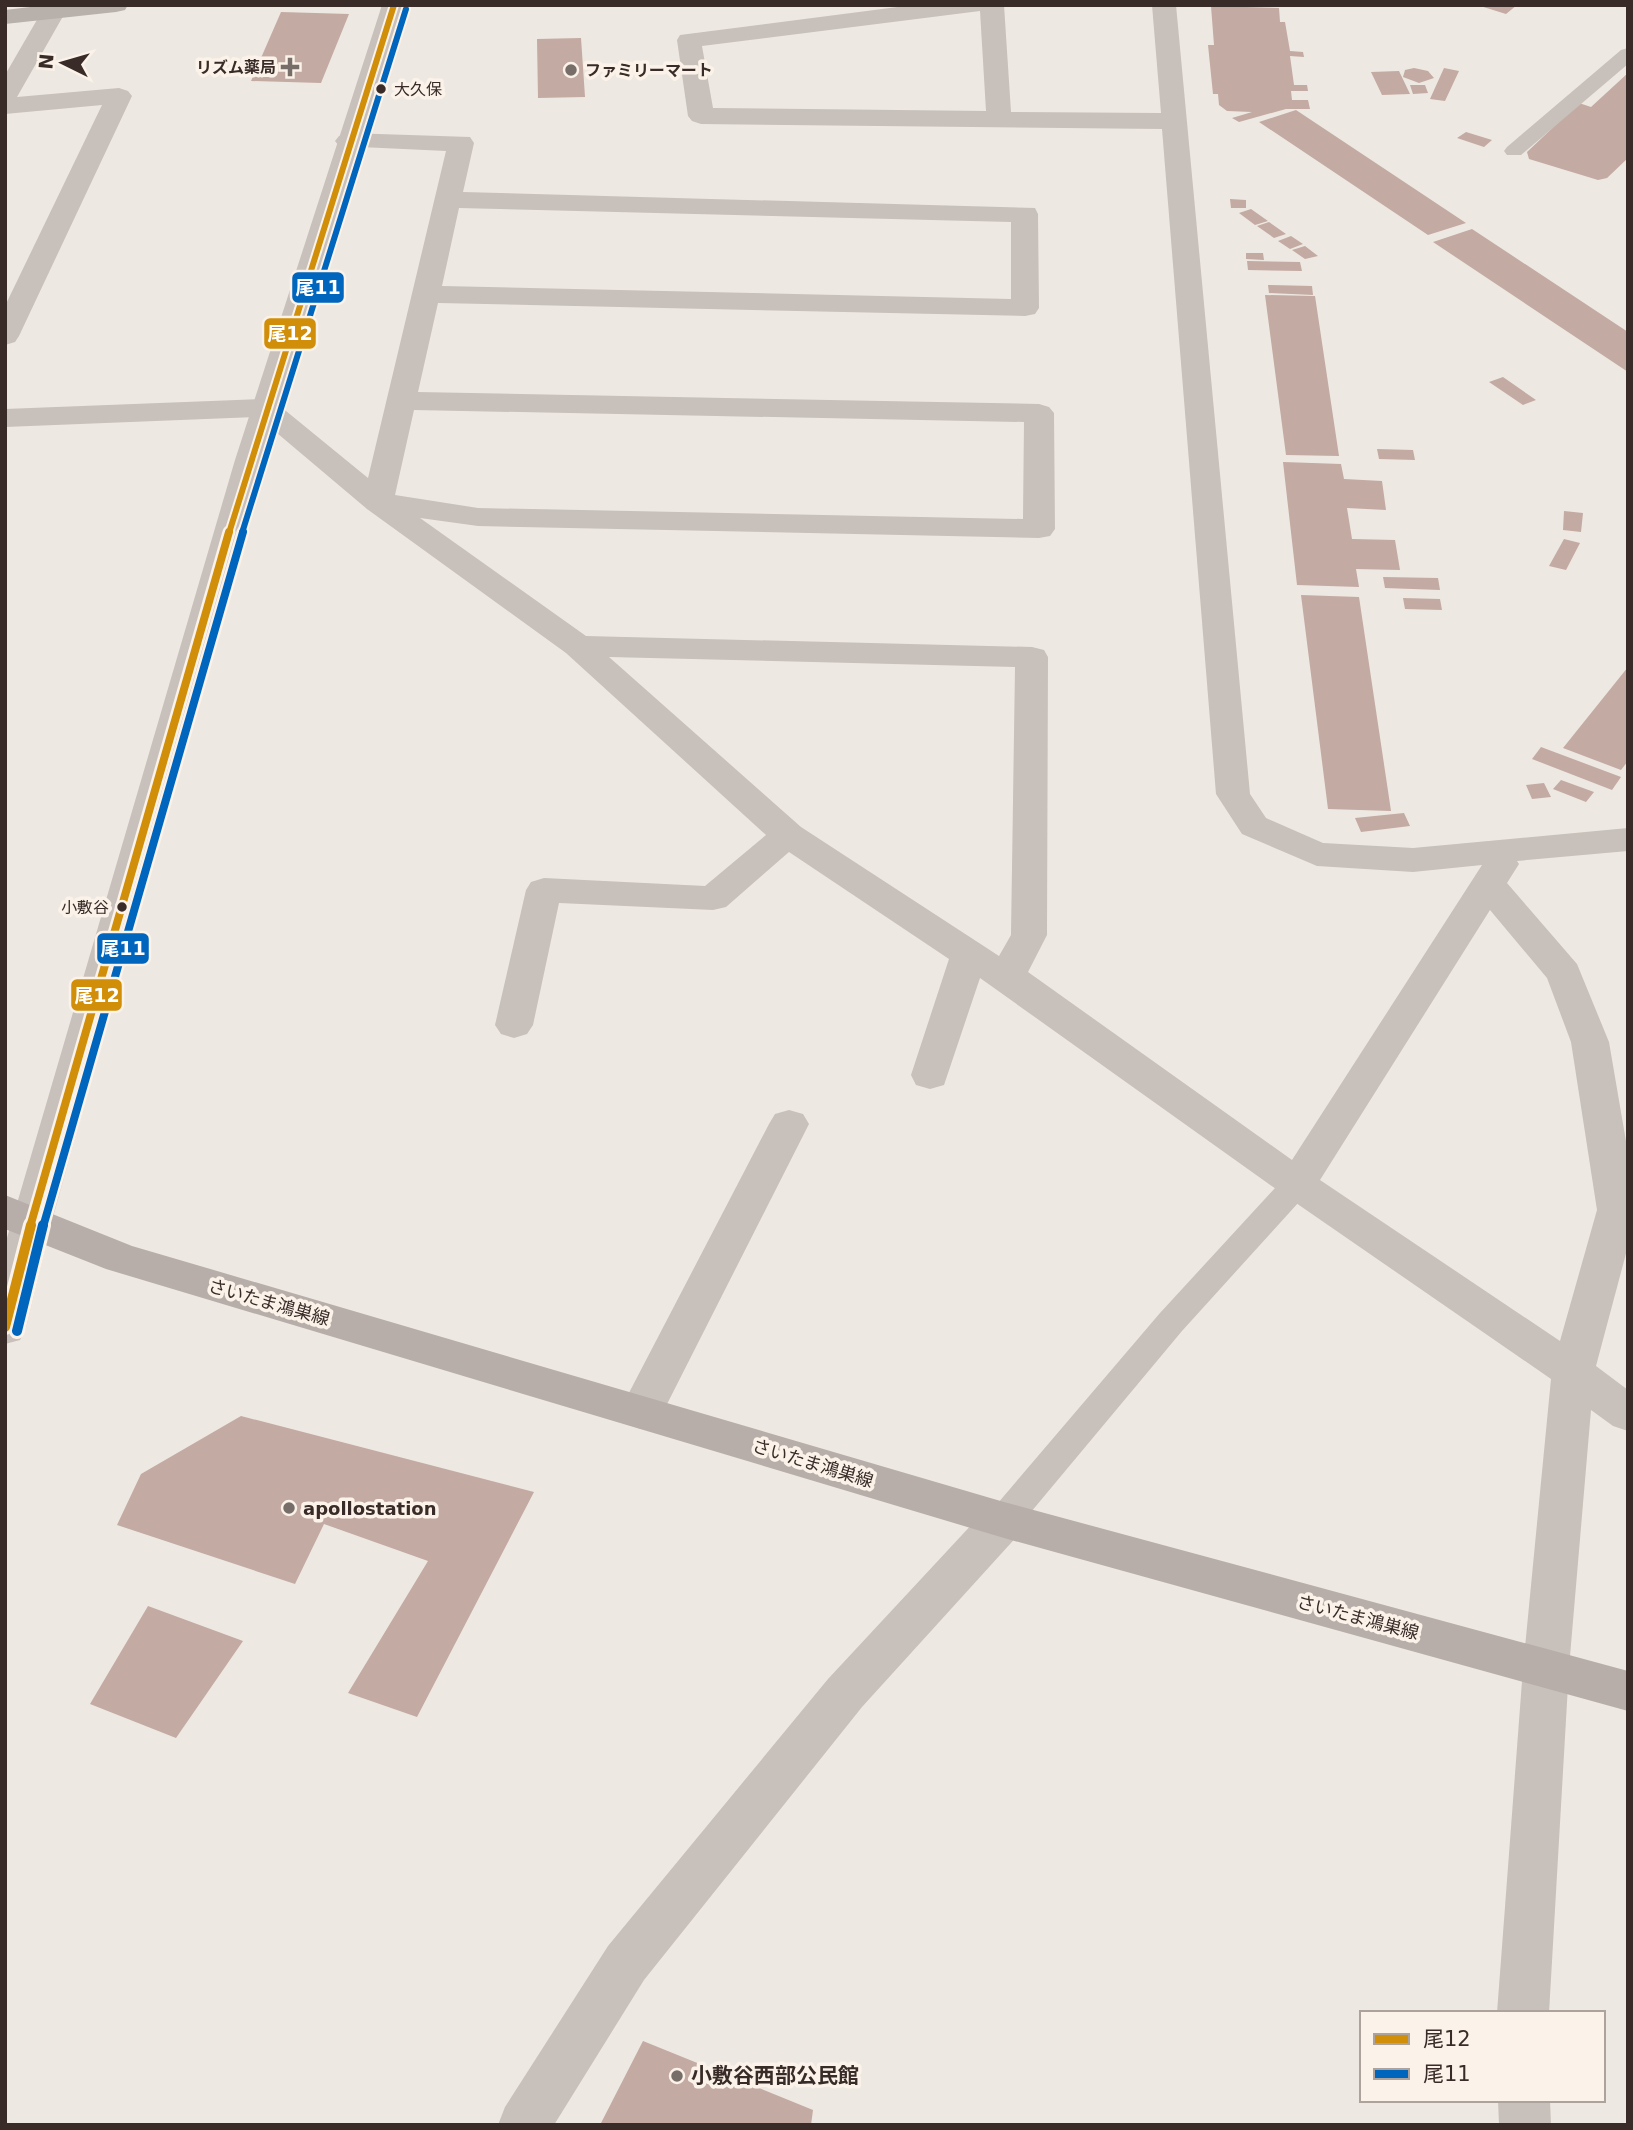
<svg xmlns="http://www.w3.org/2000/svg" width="1633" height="2130" viewBox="0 0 1633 2130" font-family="'DejaVu Sans','Noto Sans JP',sans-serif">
	<rect width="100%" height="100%" fill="#eee8e2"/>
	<path fill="#c3aaa2" d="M 1477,5 L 1517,5 L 1506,14 Z
		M 1211,6 L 1279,8 L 1280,22 L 1285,22 L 1290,51 L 1303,52 L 1304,57 L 1290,56 L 1294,85 L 1307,85 L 1308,91 L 1291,91 L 1292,100 L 1308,100 L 1310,109 L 1286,109 L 1239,122 L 1232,118 L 1252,112 L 1227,111 L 1219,105 L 1218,94 L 1213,94 L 1208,45 L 1214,45 Z
		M 281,12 L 349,14 L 321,83 L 251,81 Z
		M 581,38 L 585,97 L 538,98 L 537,39 Z
		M 1414,68 L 1428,71 L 1434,78 L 1419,83 L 1403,77 L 1405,70 Z
		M 1444,68 L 1459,71 L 1445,101 L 1430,99 Z
		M 1399,71 L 1410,94 L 1382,95 L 1371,72 Z
		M 1628,73 L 1628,158 L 1607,178 L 1598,180 L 1529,159 L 1527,152 L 1579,103 L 1591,107 Z
		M 1410,85 L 1425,85 L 1428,93 L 1413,94 Z
		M 1296,110 L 1466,223 L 1428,235 L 1259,122 Z
		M 1466,132 L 1492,140 L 1484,147 L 1457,138 Z
		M 1230,199 L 1246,200 L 1246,208 L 1231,208 Z
		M 1251,209 L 1268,221 L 1255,225 L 1239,213 Z
		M 1269,222 L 1286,234 L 1274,238 L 1257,226 Z
		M 1472,229 L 1628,332 L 1628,372 L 1433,242 Z
		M 1291,236 L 1303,244 L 1290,249 L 1278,241 Z
		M 1305,246 L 1318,256 L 1305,259 L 1292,250 Z
		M 1246,253 L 1263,253 L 1264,260 L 1246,259 Z
		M 1247,261 L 1300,262 L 1302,271 L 1248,270 Z
		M 1268,285 L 1312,286 L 1313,295 L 1269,293 Z
		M 1265,295 L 1315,296 L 1339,456 L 1286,455 Z
		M 1503,377 L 1536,400 L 1523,405 L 1489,382 Z
		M 1377,449 L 1413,450 L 1415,460 L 1379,459 Z
		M 1283,462 L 1341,464 L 1344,479 L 1382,481 L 1386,510 L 1347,508 L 1352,539 L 1395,540 L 1400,570 L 1356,569 L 1359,587 L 1297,585 Z
		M 1564,511 L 1583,513 L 1581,532 L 1563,530 Z
		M 1564,539 L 1580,543 L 1566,570 L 1549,566 Z
		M 1383,577 L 1438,578 L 1440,590 L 1385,588 Z
		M 1301,595 L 1359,597 L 1391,811 L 1328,809 Z
		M 1403,598 L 1440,599 L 1442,610 L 1405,609 Z
		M 1628,667 L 1628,761 L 1621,770 L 1563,748 Z
		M 1541,747 L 1621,777 L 1612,790 L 1532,759 Z
		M 1561,780 L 1594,792 L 1586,802 L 1553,789 Z
		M 1544,783 L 1551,797 L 1532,799 L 1526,785 Z
		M 1404,813 L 1410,826 L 1361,832 L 1355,818 Z
		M 241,1416 L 534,1492 L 417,1717 L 348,1693 L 428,1561 L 324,1524 L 295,1584 L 117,1525 L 141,1474 Z
		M 148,1606 L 243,1641 L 176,1738 L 90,1704 Z
		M 643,2041 L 813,2110 L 811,2125 L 600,2125 Z"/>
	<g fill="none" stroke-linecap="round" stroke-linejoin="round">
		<path fill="#c8c0ba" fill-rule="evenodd" d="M 1628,48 L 1628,64 L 1521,155 L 1507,155 L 1504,151 L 1507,147 L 1621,50 Z
			M 1297,1173 L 1308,1176 L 1313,1184 L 1308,1192 L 1182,1331 L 1016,1530 L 1004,1534 L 992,1530 L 987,1520 L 992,1510 L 1160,1313 L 1286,1176 Z"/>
		<path fill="#c8c0ba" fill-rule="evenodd" d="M 913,5 L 1004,5 L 1011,112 L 1161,113 L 1152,5 L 1176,5 L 1250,794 L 1266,818 L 1323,843 L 1413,848 L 1628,828 L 1628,851 L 1517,861 L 1519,864 L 1507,883 L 1577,964 L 1609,1042 L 1628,1153 L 1628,1246 L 1596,1366 L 1628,1390 L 1628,1431 L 1613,1426 L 1591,1410 L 1569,1668 L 1549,2013 L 1497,2013 L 1523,1668 L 1551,1379 L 1283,1194 L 980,978 L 944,1085 L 930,1089 L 916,1085 L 911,1075 L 949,959 L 789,852 L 726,907 L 713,910 L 559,903 L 533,1025 L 527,1034 L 514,1038 L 501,1034 L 495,1025 L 526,890 L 531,882 L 544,878 L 705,886 L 766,835 L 566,653 L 367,509 L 258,417 L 5,427 L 5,409 L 265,399 L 275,402 L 368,478 L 446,151 L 339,146 L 335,141 L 339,136 L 348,133 L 470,137 L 474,143 L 463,192 L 1035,208 L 1038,214 L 1039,308 L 1035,314 L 1025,316 L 438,303 L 418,392 L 1039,404 L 1049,407 L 1054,413 L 1055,529 L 1050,536 L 1039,538 L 478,526 L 420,518 L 586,636 L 1032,647 L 1044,650 L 1048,657 L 1047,935 L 1028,972 L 1292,1160 L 1482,865 L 1413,872 L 1317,866 L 1242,834 L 1216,794 L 1162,129 L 701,124 L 692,121 L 688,116 L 677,40 L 680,35 ZM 980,11 L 986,111 L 713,108 L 702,46 ZM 459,208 L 1011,222 L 1011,299 L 442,286 ZM 414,410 L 1024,422 L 1023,519 L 478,508 L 395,495 ZM 609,657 L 1015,667 L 1011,935 L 999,956 L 801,827 ZM 1490,910 L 1547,978 L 1571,1042 L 1597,1210 L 1560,1341 L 1320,1180 Z
			M 45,6 L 60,5 L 66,11 L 17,97 L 119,88 L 128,91 L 132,96 L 19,336 L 15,342 L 5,345 L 5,306 L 102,105 L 5,114 L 5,75 Z
			M 789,1110 L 803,1114 L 809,1124 L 663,1412 L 656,1424 L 641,1429 L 626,1424 L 619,1412 L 769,1124 L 775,1114 Z
			M 1004,1502 L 1020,1507 L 1026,1520 L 1020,1533 L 862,1707 L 644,1980 L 554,2125 L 498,2125 L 505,2107 L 608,1946 L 828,1679 L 988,1507 Z
			M 1498,2100 L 1550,2100 L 1551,2125 L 1499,2125 Z"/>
		<path fill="#c8c0ba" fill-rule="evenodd" d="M 382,5 L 406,5 L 265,460 L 51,1224 L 26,1328 L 20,1340 L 5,1344 L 5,1245 L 11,1224 L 235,460 Z"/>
		<path fill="#b8b0ab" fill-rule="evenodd" d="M 47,5 L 128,5 L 125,10 L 116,12 L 5,24 L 5,10 Z"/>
		<path fill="#b7aea9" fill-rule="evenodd" d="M 5,1195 L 132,1246 L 1004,1502 L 1628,1671 L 1628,1711 L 1004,1538 L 106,1269 L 5,1229 Z"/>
		<g stroke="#fbf2e9" stroke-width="10">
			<path id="bus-1-far2" d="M 229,533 L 394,5"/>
		</g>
		<g stroke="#fbf2e9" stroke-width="13">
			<path id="bus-1-far1" d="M 30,1227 L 229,532"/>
		</g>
		<g stroke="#fbf2e9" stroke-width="16">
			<path id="bus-1" d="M 5,1327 L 31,1225"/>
		</g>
		<g stroke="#fbf2e9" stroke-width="10">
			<path id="bus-2-far2" d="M 242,533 L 406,9"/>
		</g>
		<g stroke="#fbf2e9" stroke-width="13">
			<path id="bus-2-far1" d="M 43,1227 L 243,532"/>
		</g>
		<g stroke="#fbf2e9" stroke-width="16">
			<path id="bus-2" d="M 17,1331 L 43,1225"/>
		</g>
		<use href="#bus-1-far2" stroke="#d18e08" stroke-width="6"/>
		<use href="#bus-1-far1" stroke="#d18e08" stroke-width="8"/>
		<use href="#bus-1" stroke="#d18e08" stroke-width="10"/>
		<use href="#bus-2-far2" stroke="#0065bd" stroke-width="6"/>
		<use href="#bus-2-far1" stroke="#0065bd" stroke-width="8"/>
		<use href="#bus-2" stroke="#0065bd" stroke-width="10"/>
	</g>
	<g fill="#786e69" stroke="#fbf2e9" stroke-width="2.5">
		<path d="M286.5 56.5h7v7h7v7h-7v7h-7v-7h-7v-7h7z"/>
		<circle cx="571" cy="70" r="7"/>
		<circle cx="289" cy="1508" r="7"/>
		<circle cx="677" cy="2076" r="7"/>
	</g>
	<g fill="#392c28" stroke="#fbf2e9" stroke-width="2.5">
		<circle cx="381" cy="89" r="6"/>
		<circle cx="122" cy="907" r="6"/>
	</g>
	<g text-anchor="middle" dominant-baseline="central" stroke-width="7" stroke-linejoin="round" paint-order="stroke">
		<g font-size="16" font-weight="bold" fill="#392c28" stroke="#fbf2e9" text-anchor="end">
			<text x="276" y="67">リズム薬局</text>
			<text x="585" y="70" text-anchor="start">ファミリーマート</text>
		</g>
		<g font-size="16" fill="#392c28" stroke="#fbf2e9" text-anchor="start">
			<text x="394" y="89">大久保</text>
			<text x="109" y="907" text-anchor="end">小敷谷</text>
		</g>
		<g font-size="18" fill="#392c28" stroke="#fbf2e9">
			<text transform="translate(269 1302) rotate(16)">さいたま鴻巣線</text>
			<text transform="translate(813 1463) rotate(17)">さいたま鴻巣線</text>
			<text transform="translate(1358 1617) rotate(15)">さいたま鴻巣線</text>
		</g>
		<g font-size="18" font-weight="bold" fill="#392c28" stroke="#fbf2e9" text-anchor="start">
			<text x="303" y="1508">apollostation</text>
		</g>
		<g font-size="21" font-weight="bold" fill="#392c28" stroke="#fbf2e9" text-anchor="start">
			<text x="691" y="2076">小敷谷西部公民館</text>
		</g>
	</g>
	<g stroke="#fbf2e9" stroke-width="2.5">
		<rect x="291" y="271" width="54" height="33" rx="7" fill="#0065bd"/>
		<rect x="263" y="317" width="54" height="33" rx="7" fill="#d18e08"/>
		<rect x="96" y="932" width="54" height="33" rx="7" fill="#0065bd"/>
		<rect x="70" y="978" width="53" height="34" rx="7" fill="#d18e08"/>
	</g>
	<g font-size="19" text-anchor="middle" font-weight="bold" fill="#fff">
		<text x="318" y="294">尾11</text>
		<text x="290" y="340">尾12</text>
		<text x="123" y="955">尾11</text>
		<text x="97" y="1002">尾12</text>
	</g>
	<rect width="1633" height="2130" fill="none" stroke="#392c28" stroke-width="14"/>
	<rect x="1360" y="2011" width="245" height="91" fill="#fbf2e9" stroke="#ada39c" stroke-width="2"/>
	<rect x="1374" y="2034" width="35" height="10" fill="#d18e08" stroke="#ada39c" stroke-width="2"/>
	<text x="1423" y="2046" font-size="21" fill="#392c28">尾12</text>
	<rect x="1374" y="2069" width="35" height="10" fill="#0065bd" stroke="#ada39c" stroke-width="2"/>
	<text x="1423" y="2081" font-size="21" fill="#392c28">尾11</text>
	<g transform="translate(63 63) rotate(275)" stroke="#fbf2e9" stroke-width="5" paint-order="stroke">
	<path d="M0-5L12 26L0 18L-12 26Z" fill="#392c28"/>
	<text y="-10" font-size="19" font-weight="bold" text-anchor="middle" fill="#392c28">N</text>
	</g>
</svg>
